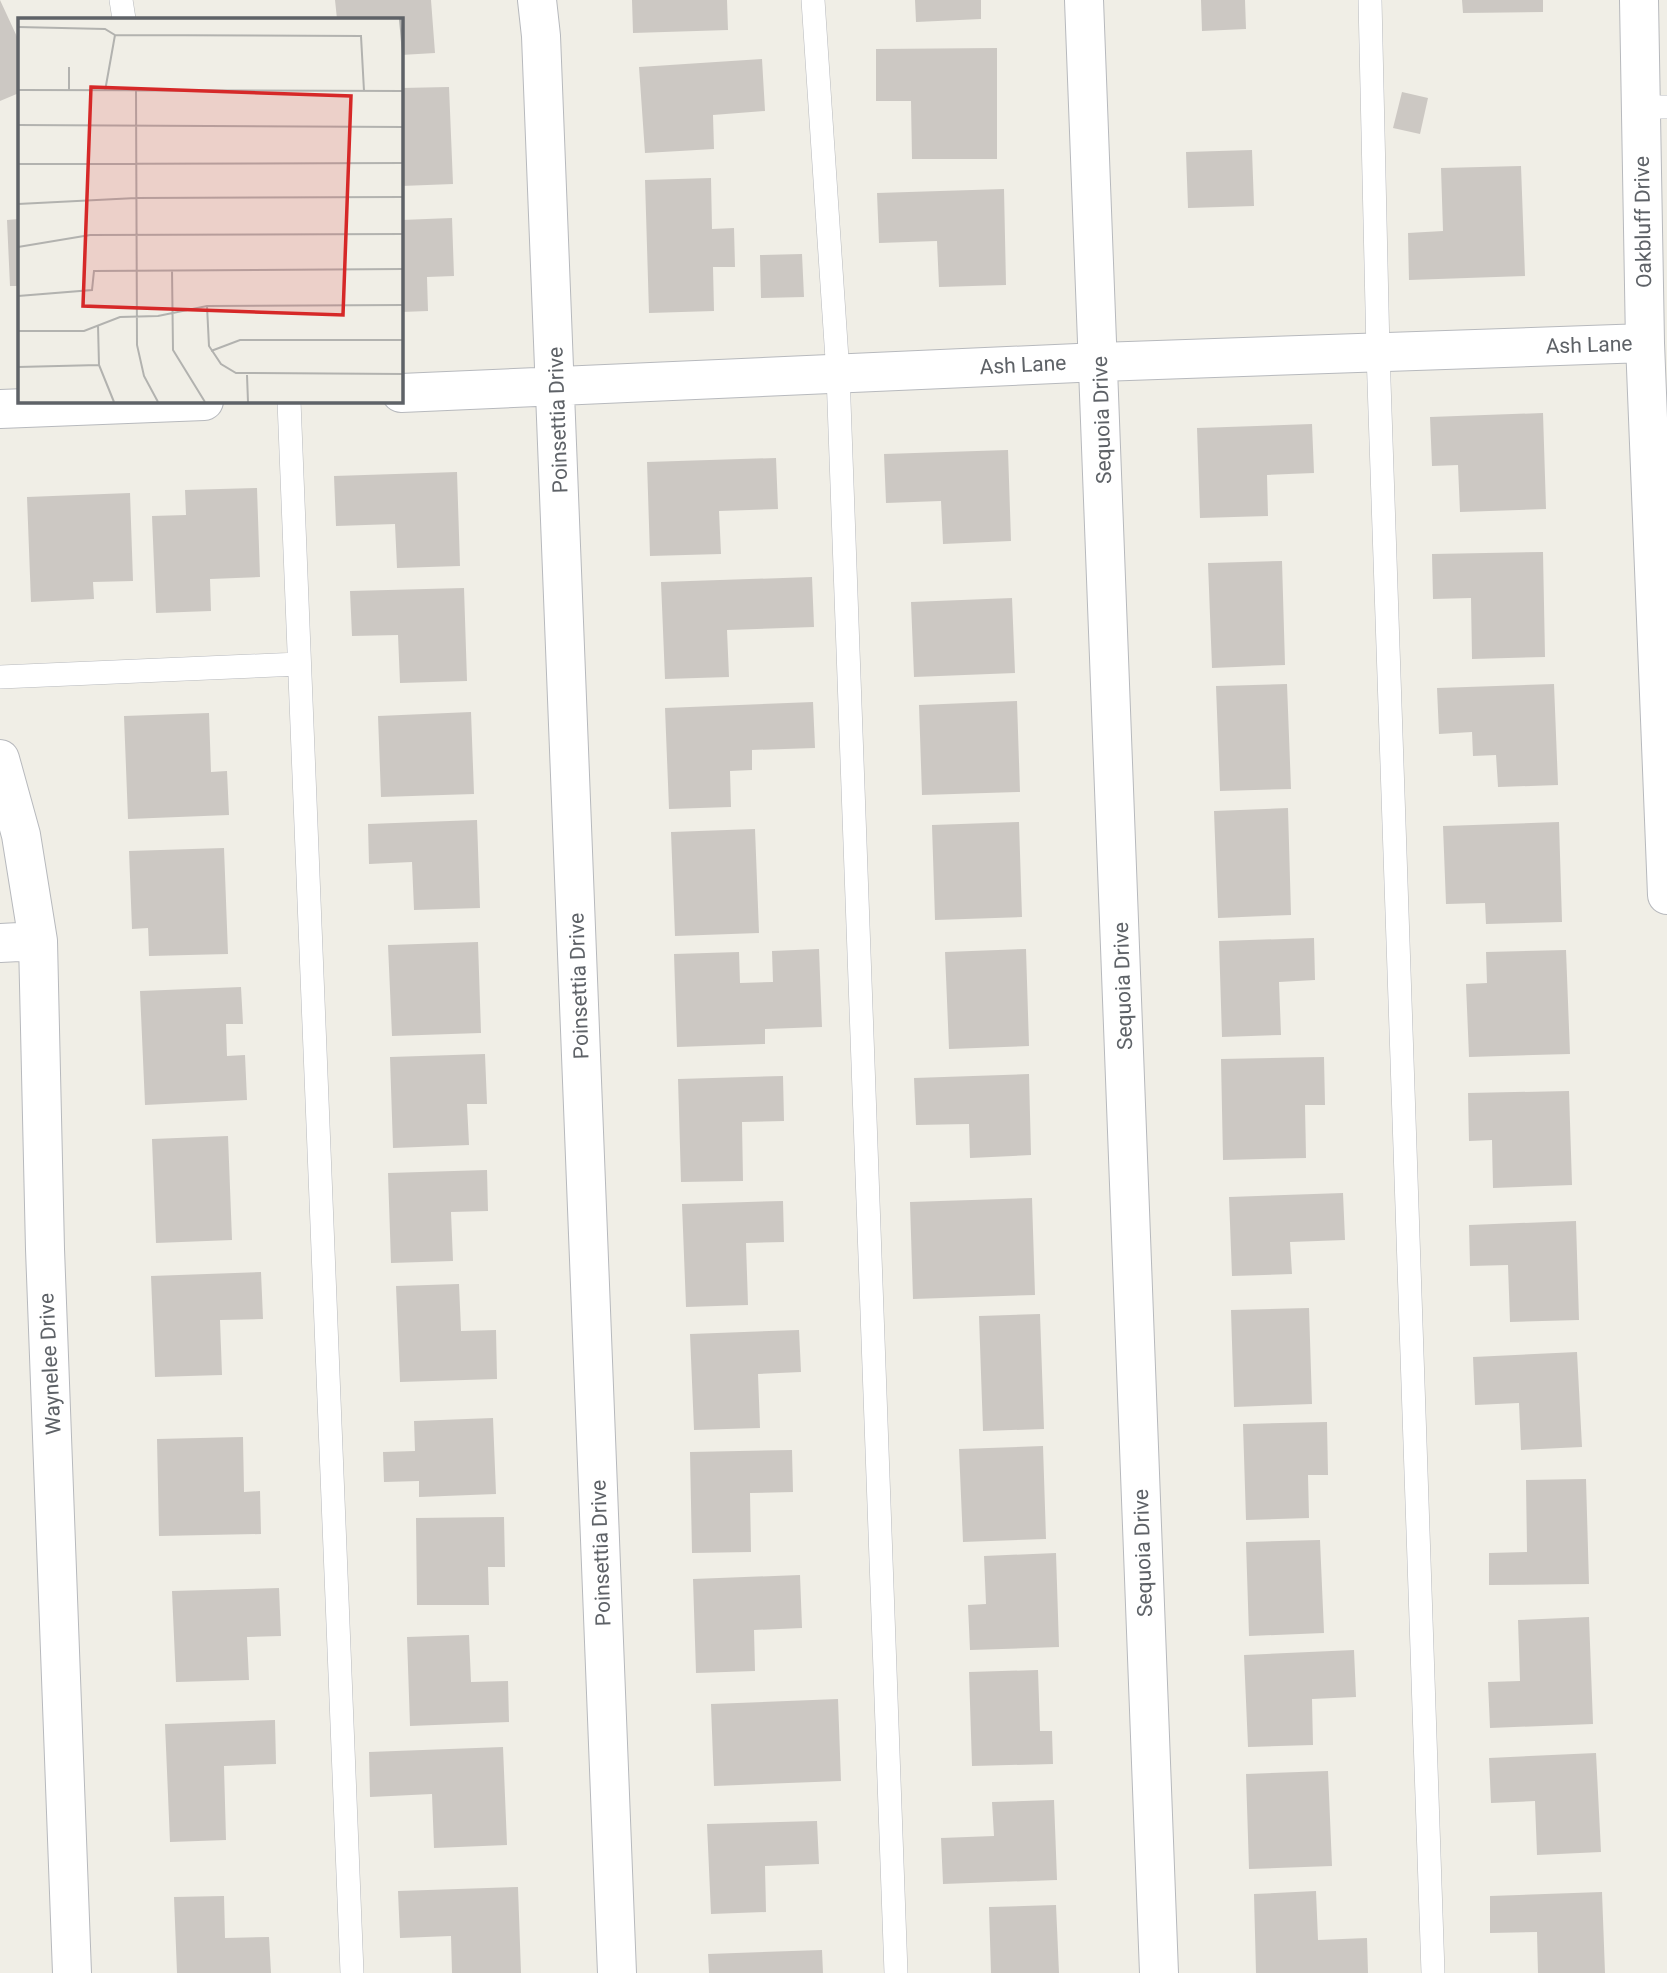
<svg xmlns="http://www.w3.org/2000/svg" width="1667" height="1973" viewBox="0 0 1667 1973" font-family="Roboto,sans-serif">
	<rect width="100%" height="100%" fill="#f0eee6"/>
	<path fill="#ccc8c3" d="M 0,0 L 19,41 L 19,93 L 0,101 Z
		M 335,0 L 431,0 L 435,53 L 401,55 L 401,19 L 337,19 Z
		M 632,0 L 727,0 L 728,30 L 633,33 Z
		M 915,0 L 981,0 L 981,19 L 916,22 Z
		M 1201,0 L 1245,0 L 1246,29 L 1202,31 Z
		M 1462,0 L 1543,0 L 1543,12 L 1463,13 Z
		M 997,48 L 997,159 L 912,159 L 911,101 L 876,101 L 876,49 Z
		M 762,59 L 765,111 L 713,115 L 714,149 L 645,153 L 639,67 Z
		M 449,87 L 453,184 L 401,186 L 401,88 Z
		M 1402,92 L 1428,98 L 1420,134 L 1393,128 Z
		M 1252,150 L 1254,206 L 1188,208 L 1186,152 Z
		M 1521,166 L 1525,276 L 1409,280 L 1408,233 L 1443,231 L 1441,168 Z
		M 711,178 L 712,229 L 734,228 L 735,267 L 713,267 L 714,311 L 649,313 L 645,180 Z
		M 1004,189 L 1006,285 L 939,287 L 937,241 L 879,243 L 877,193 Z
		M 452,218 L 454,276 L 427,277 L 428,311 L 401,312 L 401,220 Z
		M 19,219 L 19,286 L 10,286 L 7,220 Z
		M 802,254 L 804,297 L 761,298 L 760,255 Z
		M 1543,413 L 1546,509 L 1460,512 L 1458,465 L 1432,466 L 1430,417 Z
		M 1312,424 L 1314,473 L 1267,475 L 1268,516 L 1200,518 L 1197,428 Z
		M 1008,450 L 1011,541 L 943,544 L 941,501 L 886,503 L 884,454 Z
		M 776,458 L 778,509 L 719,511 L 721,554 L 650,556 L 647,462 Z
		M 457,472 L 460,566 L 397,568 L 395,524 L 336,526 L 334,476 Z
		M 257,488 L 260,577 L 210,579 L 211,611 L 156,613 L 152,516 L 186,515 L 185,490 Z
		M 130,493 L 133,581 L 93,582 L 94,599 L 31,602 L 27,497 Z
		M 1543,552 L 1545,657 L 1472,659 L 1471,598 L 1433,599 L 1432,554 Z
		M 1282,561 L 1285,665 L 1212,668 L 1208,563 Z
		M 812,577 L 814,627 L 727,630 L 729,677 L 665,679 L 661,582 Z
		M 464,588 L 467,681 L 400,683 L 398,635 L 352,636 L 350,591 Z
		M 1012,598 L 1015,673 L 914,677 L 911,602 Z
		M 1287,684 L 1291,789 L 1220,791 L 1216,686 Z
		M 1554,684 L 1558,785 L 1498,787 L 1496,755 L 1473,756 L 1472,732 L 1439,734 L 1437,688 Z
		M 1017,701 L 1020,792 L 922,795 L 919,705 Z
		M 813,702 L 815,748 L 752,750 L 752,770 L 730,771 L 731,807 L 669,809 L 665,708 Z
		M 471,712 L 474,794 L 381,797 L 378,716 Z
		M 209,713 L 211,772 L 227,771 L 229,815 L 128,819 L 124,716 Z
		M 1288,808 L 1291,915 L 1218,918 L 1214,811 Z
		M 477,820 L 480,908 L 414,910 L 412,862 L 369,864 L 368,824 Z
		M 1019,822 L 1022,917 L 935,920 L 932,825 Z
		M 1559,822 L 1562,922 L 1486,924 L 1485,903 L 1446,904 L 1443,826 Z
		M 755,829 L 759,933 L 675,936 L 671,832 Z
		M 224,848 L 228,954 L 149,956 L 148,928 L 132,929 L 129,851 Z
		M 1314,938 L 1315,980 L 1279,982 L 1281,1035 L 1222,1037 L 1219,941 Z
		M 478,942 L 481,1033 L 392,1036 L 388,945 Z
		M 819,949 L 822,1027 L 765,1029 L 765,1044 L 677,1047 L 674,954 L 739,952 L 740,983 L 773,982 L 772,951 Z
		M 1026,949 L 1029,1046 L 949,1049 L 945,952 Z
		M 1566,950 L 1570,1054 L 1469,1057 L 1466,984 L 1487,983 L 1486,952 Z
		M 241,987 L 243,1024 L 226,1024 L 227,1056 L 245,1055 L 247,1100 L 145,1105 L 140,991 Z
		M 485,1054 L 487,1104 L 467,1104 L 469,1145 L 393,1148 L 390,1057 Z
		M 1324,1057 L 1325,1105 L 1305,1105 L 1306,1158 L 1223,1160 L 1221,1059 Z
		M 1029,1074 L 1031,1155 L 970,1158 L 969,1124 L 916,1125 L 914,1078 Z
		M 783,1076 L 784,1121 L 742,1122 L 743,1181 L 681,1182 L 678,1079 Z
		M 1569,1091 L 1572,1185 L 1493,1188 L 1492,1140 L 1469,1141 L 1468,1093 Z
		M 228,1136 L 232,1240 L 156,1243 L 152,1139 Z
		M 487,1170 L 488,1211 L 451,1212 L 453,1261 L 391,1263 L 388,1173 Z
		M 1343,1193 L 1345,1240 L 1290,1242 L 1292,1274 L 1232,1276 L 1229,1197 Z
		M 1032,1198 L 1035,1295 L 913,1299 L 910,1202 Z
		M 783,1201 L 784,1242 L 746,1243 L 748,1305 L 686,1307 L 682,1204 Z
		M 1576,1221 L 1579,1320 L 1510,1322 L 1508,1265 L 1470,1266 L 1469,1225 Z
		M 261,1272 L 263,1319 L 220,1320 L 222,1375 L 155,1377 L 151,1276 Z
		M 459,1284 L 461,1331 L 496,1330 L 497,1379 L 400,1382 L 396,1286 Z
		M 1309,1308 L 1312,1404 L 1234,1407 L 1231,1310 Z
		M 1040,1314 L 1044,1429 L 983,1431 L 979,1316 Z
		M 799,1330 L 801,1372 L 758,1374 L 760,1428 L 694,1430 L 690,1334 Z
		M 1577,1352 L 1582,1447 L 1521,1450 L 1519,1403 L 1475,1405 L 1473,1357 Z
		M 493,1418 L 496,1494 L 419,1497 L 419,1481 L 384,1482 L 383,1452 L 415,1451 L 414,1421 Z
		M 1327,1422 L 1328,1475 L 1308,1475 L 1309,1518 L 1246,1520 L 1243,1424 Z
		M 243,1437 L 244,1492 L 260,1491 L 261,1534 L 159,1536 L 157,1439 Z
		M 1043,1446 L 1046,1539 L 963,1542 L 959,1449 Z
		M 792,1450 L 793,1492 L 750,1493 L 751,1552 L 692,1553 L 690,1452 Z
		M 1586,1479 L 1589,1584 L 1489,1585 L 1489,1553 L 1527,1552 L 1526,1480 Z
		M 504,1517 L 505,1567 L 488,1567 L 489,1605 L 417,1605 L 416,1518 Z
		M 1320,1540 L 1324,1633 L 1249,1636 L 1246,1542 Z
		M 1056,1553 L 1059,1647 L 970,1650 L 968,1605 L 986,1604 L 984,1556 Z
		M 800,1575 L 802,1628 L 754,1630 L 755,1671 L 696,1673 L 693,1579 Z
		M 279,1588 L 281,1636 L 247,1637 L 249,1680 L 176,1682 L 172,1591 Z
		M 1589,1617 L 1593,1724 L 1490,1728 L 1488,1682 L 1520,1681 L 1518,1620 Z
		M 469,1635 L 471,1682 L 508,1681 L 509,1722 L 410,1726 L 407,1637 Z
		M 1354,1650 L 1356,1697 L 1312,1699 L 1313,1745 L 1248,1747 L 1244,1655 Z
		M 1038,1670 L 1040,1731 L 1052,1731 L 1053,1764 L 972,1766 L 969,1672 Z
		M 838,1699 L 841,1781 L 714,1786 L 711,1704 Z
		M 275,1720 L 276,1764 L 224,1766 L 226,1840 L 170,1842 L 165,1724 Z
		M 503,1747 L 507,1845 L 434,1848 L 432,1794 L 370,1797 L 369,1752 Z
		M 1596,1753 L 1601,1852 L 1537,1855 L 1535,1801 L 1491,1803 L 1489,1758 Z
		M 1328,1771 L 1332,1866 L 1249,1869 L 1246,1774 Z
		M 1054,1800 L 1057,1880 L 943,1884 L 941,1838 L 994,1836 L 992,1802 Z
		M 817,1821 L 819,1864 L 765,1866 L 766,1912 L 711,1914 L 707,1824 Z
		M 518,1887 L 521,1973 L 452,1973 L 451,1936 L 400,1938 L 398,1891 Z
		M 1316,1891 L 1318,1940 L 1367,1938 L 1368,1973 L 1256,1973 L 1254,1894 Z
		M 1602,1892 L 1605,1973 L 1538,1973 L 1537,1932 L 1490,1933 L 1490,1896 Z
		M 224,1896 L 225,1938 L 269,1937 L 271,1973 L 177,1973 L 174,1897 Z
		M 1056,1905 L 1059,1973 L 991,1973 L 989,1907 Z
		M 822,1950 L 823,1973 L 709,1973 L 708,1954 Z"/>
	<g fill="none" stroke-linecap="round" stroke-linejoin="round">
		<g stroke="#b7b9bd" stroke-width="24">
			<path id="lane" d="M 121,0 L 124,19
				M 813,0 L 838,374 L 896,1973
				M 1370,0 L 1378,352 L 1433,1973
				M 1641,107 L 1667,107
				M 289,401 L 352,1973
				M 0,677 L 299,664"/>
		</g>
		<g stroke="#b7b9bd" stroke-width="40">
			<path id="street" d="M 537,0 L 541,36 L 617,1973
				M 1084,0 L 1159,1973
				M 1639,0 L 1645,343 L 1667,895
				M 401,393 L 1100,362 L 1645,343
				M 0,409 L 204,401
				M 0,759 L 21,835 L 38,941 L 45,1249 L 72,1973
				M 0,943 L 38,941"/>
		</g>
		<use href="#lane" stroke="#fff" stroke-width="23"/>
		<use href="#street" stroke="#fff" stroke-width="38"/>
	</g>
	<g text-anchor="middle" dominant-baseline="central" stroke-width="6" stroke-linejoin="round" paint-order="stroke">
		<g font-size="21" fill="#5e6267" stroke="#fff">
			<text transform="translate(1643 222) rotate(-91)">Oakbluff Drive</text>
			<text transform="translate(1589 345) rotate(-2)">Ash Lane</text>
			<text transform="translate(1023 365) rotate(-3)">Ash Lane</text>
			<text transform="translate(558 420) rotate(-92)">Poinsettia Drive</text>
			<text transform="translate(1102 420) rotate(-92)">Sequoia Drive</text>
			<text transform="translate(579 986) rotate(-92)">Poinsettia Drive</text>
			<text transform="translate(1123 986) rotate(-92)">Sequoia Drive</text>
			<text transform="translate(50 1364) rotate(-93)">Waynelee Drive</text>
			<text transform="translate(601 1553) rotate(-92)">Poinsettia Drive</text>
			<text transform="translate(1143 1553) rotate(-92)">Sequoia Drive</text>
		</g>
	</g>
	<g transform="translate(18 18)">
		<rect width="385" height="385" fill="#f0eee6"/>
		<path fill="none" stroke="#b2b2af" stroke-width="2" d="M 382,1 L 385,36M 0,9 L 87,11 L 97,17 L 343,18 L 346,73M 0,72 L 385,73M 51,72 L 51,49M 87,73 L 97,17M 118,73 L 119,327 L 126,358 L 140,384M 0,107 L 385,109M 0,146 L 385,145M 0,186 L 118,180 L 385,179M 0,229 L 72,217 L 385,216M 154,252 L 155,332 L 187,384M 0,278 L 74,272 L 76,253 L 385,251M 189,288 L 191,328 L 203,346 L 218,355 L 385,356M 80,307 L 81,347 L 96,384M 0,313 L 66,313 L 102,299 L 140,298 L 189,288 L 385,287M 193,333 L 222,322 L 385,322M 0,349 L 81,347M 229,357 L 230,384"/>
		<path fill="#d62828" fill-opacity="0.15" stroke="#d62828" stroke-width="3.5" d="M 73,69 L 333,78 L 325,297 L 65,288 Z"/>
		<rect width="385" height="385" fill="none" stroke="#5e6267" stroke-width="3.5"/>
	</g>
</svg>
